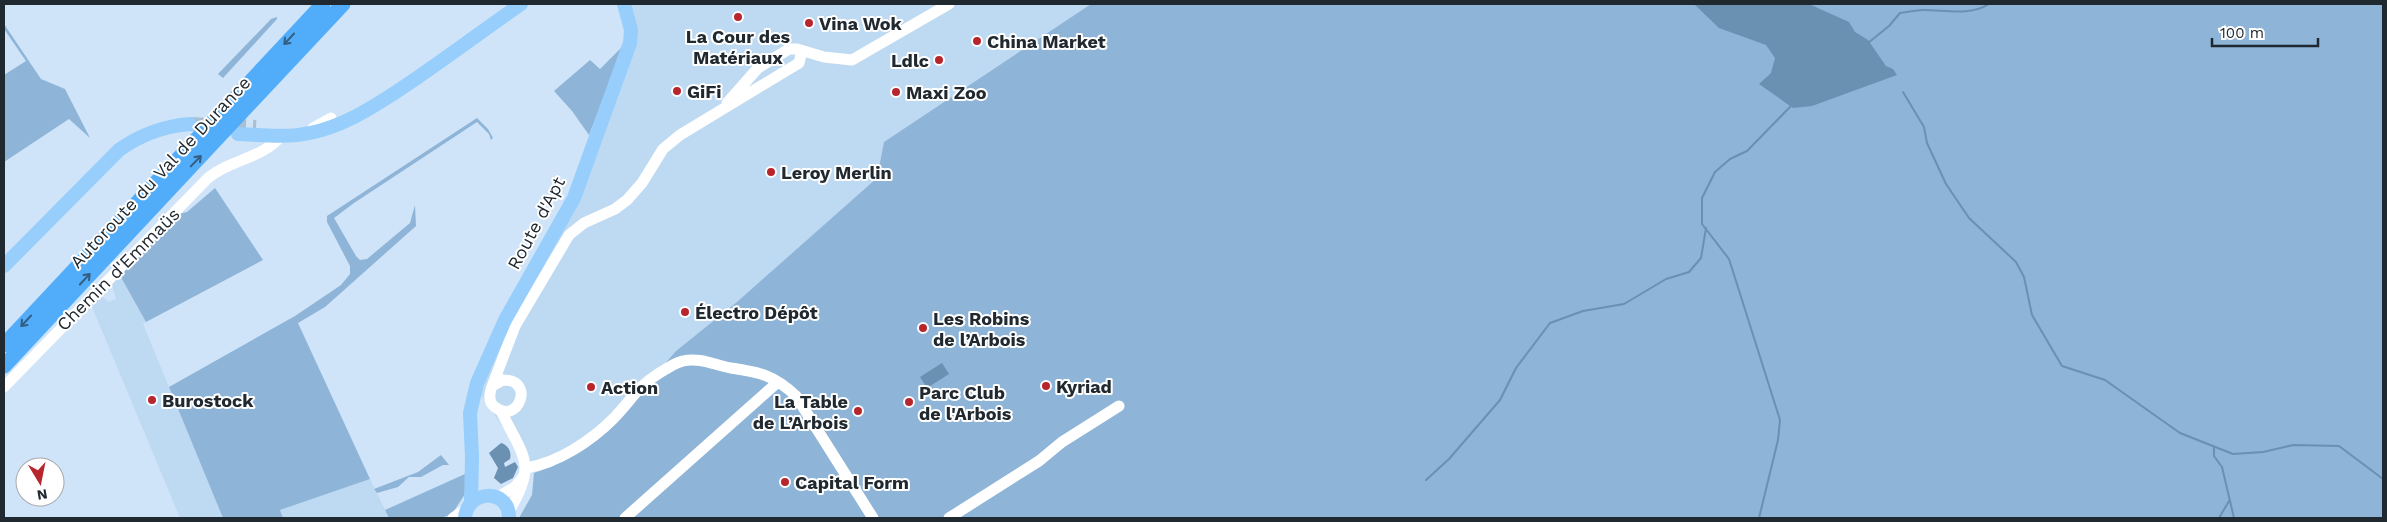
<svg xmlns="http://www.w3.org/2000/svg" width="2387" height="522" viewBox="0 0 2387 522" font-family="'Work Sans',sans-serif">
	<rect width="100%" height="100%" fill="#cfe4f8"/>
	<path fill="#bed9f2" d="M 630,4 L 1091,4 L 884,142 L 878,178 L 737,302 L 676,351 L 630,404 L 553,466 L 534,473 L 479,392 L 495,348 L 578,198 L 631,50 Z
		M 118,272 L 146,322 L 143,324 L 223,518 L 180,518 L 90,302 L 101,295 L 108,302 L 116,299 L 111,282 Z
		M 370,479 L 389,518 L 283,518 L 280,510 Z"/>
	<path fill="#8eb4d8" d="M 1091,4 L 2383,4 L 2383,518 L 519,518 L 532,495 L 534,473 L 553,466 L 630,404 L 676,351 L 737,302 L 877,178 L 884,142 Z
		M 277,17 L 277,19 L 223,78 L 218,74 L 271,19 Z
		M 4,24 L 41,79 L 65,89 L 90,138 L 69,119 L 4,162 L 4,75 L 26,61 L 4,29 Z
		M 625,44 L 589,135 L 572,111 L 554,91 L 590,60 L 600,69 Z
		M 477,118 L 488,129 L 493,138 L 491,140 L 489,134 L 477,122 L 354,203 L 334,218 L 356,256 L 360,260 L 367,259 L 410,223 L 415,205 L 416,226 L 325,307 L 298,323 L 370,479 L 280,510 L 283,518 L 223,518 L 169,387 L 295,316 L 341,285 L 350,274 L 350,266 L 327,222 L 327,216 Z
		M 215,188 L 263,260 L 146,322 L 118,272 L 175,215 L 187,212 Z
		M 441,455 L 449,465 L 443,465 L 421,477 L 409,477 L 398,487 L 377,493 L 374,489 L 418,472 Z
		M 465,474 L 465,494 L 452,514 L 441,518 L 389,518 L 385,510 Z"/>
	<path fill="#6a90b2" d="M 1694,4 L 1809,4 L 1849,22 L 1855,32 L 1868,40 L 1886,66 L 1893,69 L 1897,75 L 1812,106 L 1793,108 L 1759,84 L 1771,73 L 1775,58 L 1766,45 L 1719,28 Z
		M 942,363 L 949,374 L 927,388 L 920,377 Z
		M 501,443 C 508,445 512,452 510,459 L 504,463 L 505,467 L 515,462 L 518,467 L 513,478 L 501,484 L 494,478 L 498,468 L 489,453 Z"/>
	<g fill="none" stroke-linecap="round" stroke-linejoin="round">
		<path stroke="#6a90b2" stroke-width="2" d="M 1868,43 L 1889,26 L 1900,13 C 1908,12 1916,10 1924,10 C 1945,10 1970,16 1989,4
			M 1903,92 L 1924,127 L 1927,143 L 1946,184 L 1969,218 L 2016,262 L 2024,277 L 2032,315 L 2062,366 L 2105,380 L 2180,433 L 2233,454 L 2263,452 L 2293,445 L 2339,446 L 2383,479
			M 2214,447 L 2214,456 L 2222,467 L 2234,518
			M 1426,480 L 1449,459 L 1500,400 L 1516,368 L 1550,323 L 1583,311 L 1624,304 L 1666,279 L 1689,272 L 1701,258 L 1706,228
			M 1759,518 L 1778,440 L 1780,420 L 1729,259 L 1702,224 L 1702,198 L 1715,172 L 1730,159 L 1747,151 L 1791,106
			M 2219,518 L 2229,501"/>
		<path stroke="#acbfd0" stroke-width="14" stroke-dasharray="14 7" stroke-linecap="butt" d="M 190,124 L 256,127"/>
		<path stroke="#fff" stroke-width="11" d="M 727,103 L 758,68 L 789,49 L 797,49 L 824,57 L 852,60 L 949,4
			M 313,128 L 331,118
			M 494,385 L 503,380 C 536,379 518,426 495,407 C 489,403 489,396 491,389 L 515,326 L 569,235 L 584,223 L 615,209 L 627,200 L 642,183 L 663,149 L 680,135 L 799,63 L 801,55 L 799,50
			M 4,387 L 208,178 C 231,159 262,159 281,136
			M 501,411 C 523,457 538,463 509,511
			M 526,468 C 558,463 591,441 614,418 C 634,397 638,385 666,369 C 671,366 677,362 683,361 C 699,357 715,365 731,368 C 759,372 774,375 796,396 L 873,518
			M 498,497 L 515,487 L 523,477
			M 453,518 L 466,509
			M 625,518 L 778,382
			M 949,518 L 1039,461 L 1062,442 L 1119,406"/>
		<path stroke="#97cefc" stroke-width="14" d="M 238,134 C 262,135 286,138 310,133 C 341,127 370,109 396,92 C 439,64 479,33 521,4
			M 4,266 L 119,150 C 140,135 164,126 190,124
			M 471,502 L 472,457 L 470,413 L 477,383 L 505,320 L 574,198 L 630,43 L 631,30 L 624,4
			M 465,518 C 467,489 510,488 509,518"/>
		<path stroke="#51adfa" stroke-width="15" d="M 4,345 L 323,4
			M 4,366 L 343,4"/>
	</g>
	<defs><path id="oneway-shaft" d="M-6 0H5M1.5-3L5.5 0L1.5 3" fill="none" stroke-width="1.6" stroke-linecap="round" stroke-linejoin="round" transform="scale(1.25)"/></defs>
	<g stroke="#345e81">
		<use href="#oneway-shaft" transform="translate(289 39) rotate(133)"/>
		<use href="#oneway-shaft" transform="translate(196 161) rotate(-46)"/>
		<use href="#oneway-shaft" transform="translate(85 279) rotate(-47)"/>
		<use href="#oneway-shaft" transform="translate(26 321) rotate(133)"/>
	</g>
	<g fill="#b6262c" stroke="#fff" stroke-width="2">
		<circle cx="738" cy="17" r="5"/>
		<circle cx="809" cy="23" r="5"/>
		<circle cx="977" cy="41" r="5"/>
		<circle cx="939" cy="60" r="5"/>
		<circle cx="677" cy="91" r="5"/>
		<circle cx="896" cy="92" r="5"/>
		<circle cx="771" cy="172" r="5"/>
		<circle cx="685" cy="312" r="5"/>
		<circle cx="923" cy="328" r="5"/>
		<circle cx="1046" cy="386" r="5"/>
		<circle cx="591" cy="387" r="5"/>
		<circle cx="152" cy="400" r="5"/>
		<circle cx="909" cy="402" r="5"/>
		<circle cx="858" cy="411" r="5"/>
		<circle cx="785" cy="482" r="5"/>
	</g>
	<g text-anchor="middle" dominant-baseline="central" stroke-width="4" stroke-linejoin="round" paint-order="stroke">
		<g font-size="18" font-weight="bold" fill="#212930" stroke="#fff" text-anchor="start">
			<text x="819" y="23">Vina Wok</text>
			<text x="738" y="36" text-anchor="middle">La Cour des<tspan x="738" dy="21">Matériaux</tspan></text>
			<text x="987" y="41">China Market</text>
			<text x="929" y="60" text-anchor="end">Ldlc</text>
			<text x="687" y="91">GiFi</text>
			<text x="906" y="92">Maxi Zoo</text>
			<text x="781" y="172">Leroy Merlin</text>
			<text x="695" y="312">Électro Dépôt</text>
			<text x="933" y="318">Les Robins<tspan x="933" dy="21">de l’Arbois</tspan></text>
			<text x="1056" y="386">Kyriad</text>
			<text x="601" y="387">Action</text>
			<text x="919" y="392">Parc Club<tspan x="919" dy="21">de l'Arbois</tspan></text>
			<text x="162" y="400">Burostock</text>
			<text x="848" y="401" text-anchor="end">La Table<tspan x="848" dy="21">de L’Arbois</tspan></text>
			<text x="795" y="482">Capital Form</text>
		</g>
		<g font-size="18" fill="#212930" stroke="#fff">
			<text transform="translate(160 172) rotate(-47)">Autoroute du Val de Durance</text>
			<text transform="translate(536 223) rotate(-62)">Route d'Apt</text>
			<text transform="translate(118 269) rotate(-45)">Chemin d'Emmaüs</text>
		</g>
	</g>
	<rect width="2387" height="522" fill="none" stroke="#212930" stroke-width="10"/>
	<g transform="translate(40 482) rotate(170)"><circle r="24" fill="#ffffff" stroke="#a6a9ac"/>
	<path d="M0-4L9 19L0 12L-9 19Z" fill="#b6262c"/>
	<text y="-8" font-size="14" font-weight="bold" text-anchor="middle" fill="#212930">N</text>
	</g>
	<path d="M2212 38v8h106v-8" fill="none" stroke="#212930" stroke-width="2.5"/>
	<text x="2220" y="38" font-size="15" fill="#212930" stroke="#ffffff" stroke-width="4" paint-order="stroke">100 m</text>
</svg>
